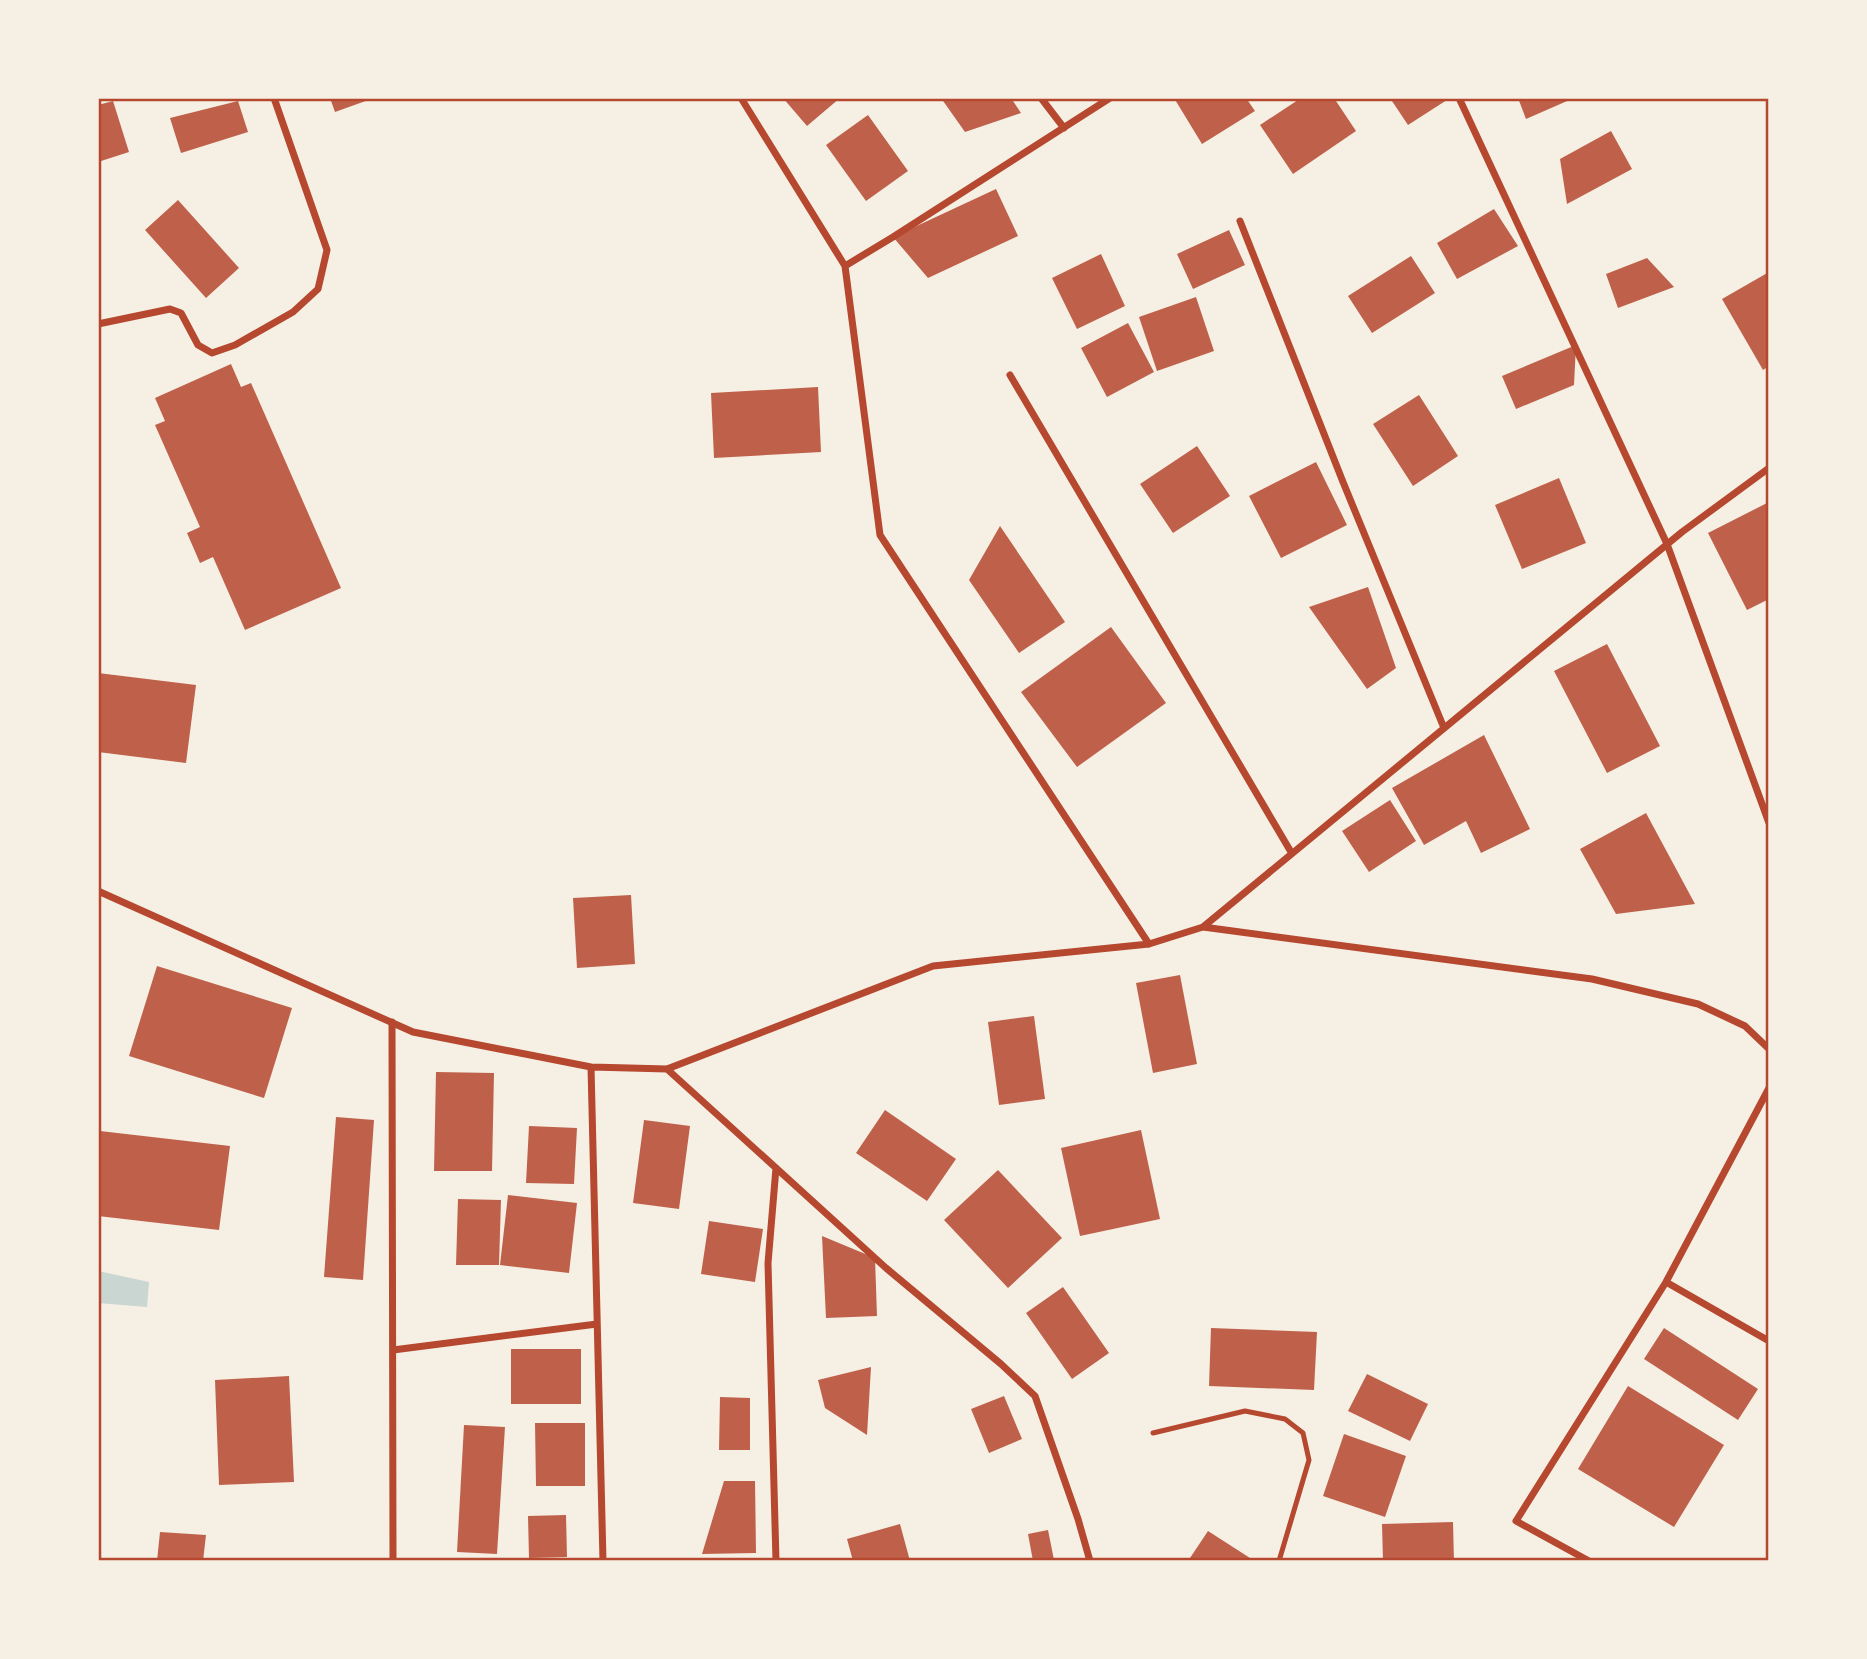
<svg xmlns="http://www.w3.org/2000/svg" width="1867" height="1659" viewBox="0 0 1867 1659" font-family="'Work Sans',sans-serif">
	<rect width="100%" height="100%" fill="#f6efe4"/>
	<path fill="#c9d6d2" d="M 98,1271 L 149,1282 L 147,1307 L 98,1303 Z"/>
	<path fill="#bf614a" d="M 330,98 L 374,98 L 335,112 Z
		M 783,98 L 840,98 L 807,126 Z
		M 941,98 L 1011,98 L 1021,113 L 965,132 Z
		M 1174,98 L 1246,98 L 1255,111 L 1202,144 Z
		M 1301,98 L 1334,98 L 1356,131 L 1293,174 L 1260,125 Z
		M 1390,98 L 1450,98 L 1408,125 Z
		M 1518,98 L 1574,98 L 1526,119 Z
		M 113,101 L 129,152 L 98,162 L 98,105 Z
		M 238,101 L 248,132 L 181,153 L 170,118 Z
		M 868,115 L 908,171 L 866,201 L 826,145 Z
		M 1611,131 L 1632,169 L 1567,204 L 1560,159 Z
		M 996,189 L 1018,236 L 928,278 L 893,237 Z
		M 178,200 L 239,268 L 206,298 L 145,230 Z
		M 1494,209 L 1518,246 L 1457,279 L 1437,243 Z
		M 1229,230 L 1245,265 L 1193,289 L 1177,254 Z
		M 1101,254 L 1125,306 L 1077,329 L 1052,278 Z
		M 1411,256 L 1435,293 L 1372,333 L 1348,296 Z
		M 1647,258 L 1674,287 L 1618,308 L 1606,274 Z
		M 1769,272 L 1769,366 L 1763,370 L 1722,299 Z
		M 1196,297 L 1214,351 L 1157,371 L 1139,317 Z
		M 1128,323 L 1154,372 L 1107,397 L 1081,348 Z
		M 1576,345 L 1574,385 L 1516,409 L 1502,376 Z
		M 231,364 L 241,387 L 251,383 L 341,588 L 245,630 L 213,557 L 200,563 L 187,533 L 200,527 L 155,425 L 165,421 L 155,398 Z
		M 818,387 L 821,452 L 714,458 L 711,393 Z
		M 1419,395 L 1458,456 L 1413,486 L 1373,424 Z
		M 1197,446 L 1230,496 L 1173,533 L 1140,484 Z
		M 1316,462 L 1347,525 L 1281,558 L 1249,496 Z
		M 1559,478 L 1586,543 L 1522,569 L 1495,505 Z
		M 1769,502 L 1769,599 L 1747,610 L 1708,533 Z
		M 1000,526 L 1065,622 L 1019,653 L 969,580 Z
		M 1368,587 L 1396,668 L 1367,689 L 1309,607 Z
		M 1111,627 L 1166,703 L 1077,767 L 1021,692 Z
		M 1607,644 L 1660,746 L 1607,773 L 1554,671 Z
		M 98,673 L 196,685 L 186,763 L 98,752 Z
		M 1484,735 L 1530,829 L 1481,853 L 1466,821 L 1424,845 L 1392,788 Z
		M 1390,800 L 1416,841 L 1369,872 L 1342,831 Z
		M 1646,813 L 1695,904 L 1616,914 L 1580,849 Z
		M 631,895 L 635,964 L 577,968 L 573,898 Z
		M 157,966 L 292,1008 L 264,1098 L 129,1056 Z
		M 1180,975 L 1197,1064 L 1153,1073 L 1136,983 Z
		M 1034,1016 L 1045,1099 L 999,1105 L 988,1022 Z
		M 436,1072 L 494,1073 L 492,1171 L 434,1171 Z
		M 885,1110 L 956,1159 L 927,1201 L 856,1153 Z
		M 336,1117 L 374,1120 L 363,1280 L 324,1277 Z
		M 644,1120 L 690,1126 L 679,1209 L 633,1203 Z
		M 529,1126 L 577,1128 L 574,1184 L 526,1183 Z
		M 1141,1130 L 1160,1219 L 1080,1236 L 1061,1148 Z
		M 100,1131 L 230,1146 L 219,1230 L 98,1216 Z
		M 998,1170 L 1062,1238 L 1008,1288 L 944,1220 Z
		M 508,1195 L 577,1203 L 569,1273 L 500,1265 Z
		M 458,1199 L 501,1200 L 499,1265 L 456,1265 Z
		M 709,1221 L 763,1229 L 755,1282 L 701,1274 Z
		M 822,1236 L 875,1258 L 877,1316 L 826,1318 Z
		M 1063,1287 L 1109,1353 L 1072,1379 L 1026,1313 Z
		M 1211,1328 L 1317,1332 L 1314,1390 L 1209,1386 Z
		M 1664,1328 L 1758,1389 L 1738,1420 L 1644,1359 Z
		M 511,1349 L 581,1349 L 581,1404 L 511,1404 Z
		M 871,1367 L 867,1435 L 825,1408 L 818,1380 Z
		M 1367,1374 L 1428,1404 L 1410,1441 L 1348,1411 Z
		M 289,1376 L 294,1482 L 219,1485 L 215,1380 Z
		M 1628,1386 L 1724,1445 L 1674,1527 L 1578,1469 Z
		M 1004,1396 L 1022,1439 L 989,1453 L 971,1409 Z
		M 720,1397 L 750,1398 L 750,1450 L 719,1450 Z
		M 535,1423 L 585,1423 L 585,1486 L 536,1486 Z
		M 464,1425 L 505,1427 L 497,1554 L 457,1552 Z
		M 1344,1434 L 1406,1456 L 1385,1517 L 1323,1496 Z
		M 724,1481 L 755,1481 L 756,1553 L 702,1554 Z
		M 566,1515 L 567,1557 L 529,1558 L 528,1516 Z
		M 1453,1522 L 1454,1561 L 1383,1561 L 1382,1524 Z
		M 900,1524 L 910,1561 L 853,1561 L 847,1539 Z
		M 1048,1530 L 1054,1560 L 1033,1561 L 1028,1534 Z
		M 1208,1531 L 1250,1558 L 1249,1561 L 1188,1561 Z
		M 160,1532 L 206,1535 L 203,1561 L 157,1561 Z"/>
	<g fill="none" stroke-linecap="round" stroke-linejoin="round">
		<path stroke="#b5482f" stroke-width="5" d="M 1153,1433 L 1245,1411 L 1285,1419 L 1303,1433 L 1309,1460 L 1279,1561"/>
		<path stroke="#b5482f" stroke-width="7" d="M 741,98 L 845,266 L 880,535 L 1149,944
			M 1041,98 L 1064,128
			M 1459,98 L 1667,544 L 1769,823
			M 1240,221 L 1343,482 L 1444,728
			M 845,266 L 893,237 L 1110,98
			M 98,324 L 170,309 L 181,313 L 198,345 L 212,353 L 235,345 L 293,312 L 318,289 L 327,250 L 274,98
			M 1010,375 L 1291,852
			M 98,891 L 413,1032 L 591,1067 L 667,1069 L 933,966 L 1149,944 L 1203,927 L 1682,532 L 1769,468
			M 1203,927 L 1592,979 L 1698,1004 L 1745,1026 L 1769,1049
			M 392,1022 L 393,1561
			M 591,1067 L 603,1561
			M 667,1069 L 886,1268 L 1001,1364 L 1035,1396 L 1078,1519 L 1090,1561
			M 1666,1282 L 1769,1341
			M 393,1350 L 597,1324
			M 776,1561 L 768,1263 L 776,1168
			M 1589,1561 L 1516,1521 L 1666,1282 L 1769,1088"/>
	</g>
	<rect width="1867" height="1659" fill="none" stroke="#f6efe4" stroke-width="200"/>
	<rect x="100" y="100" width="1667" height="1459" fill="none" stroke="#b5482f" stroke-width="2.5"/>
</svg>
